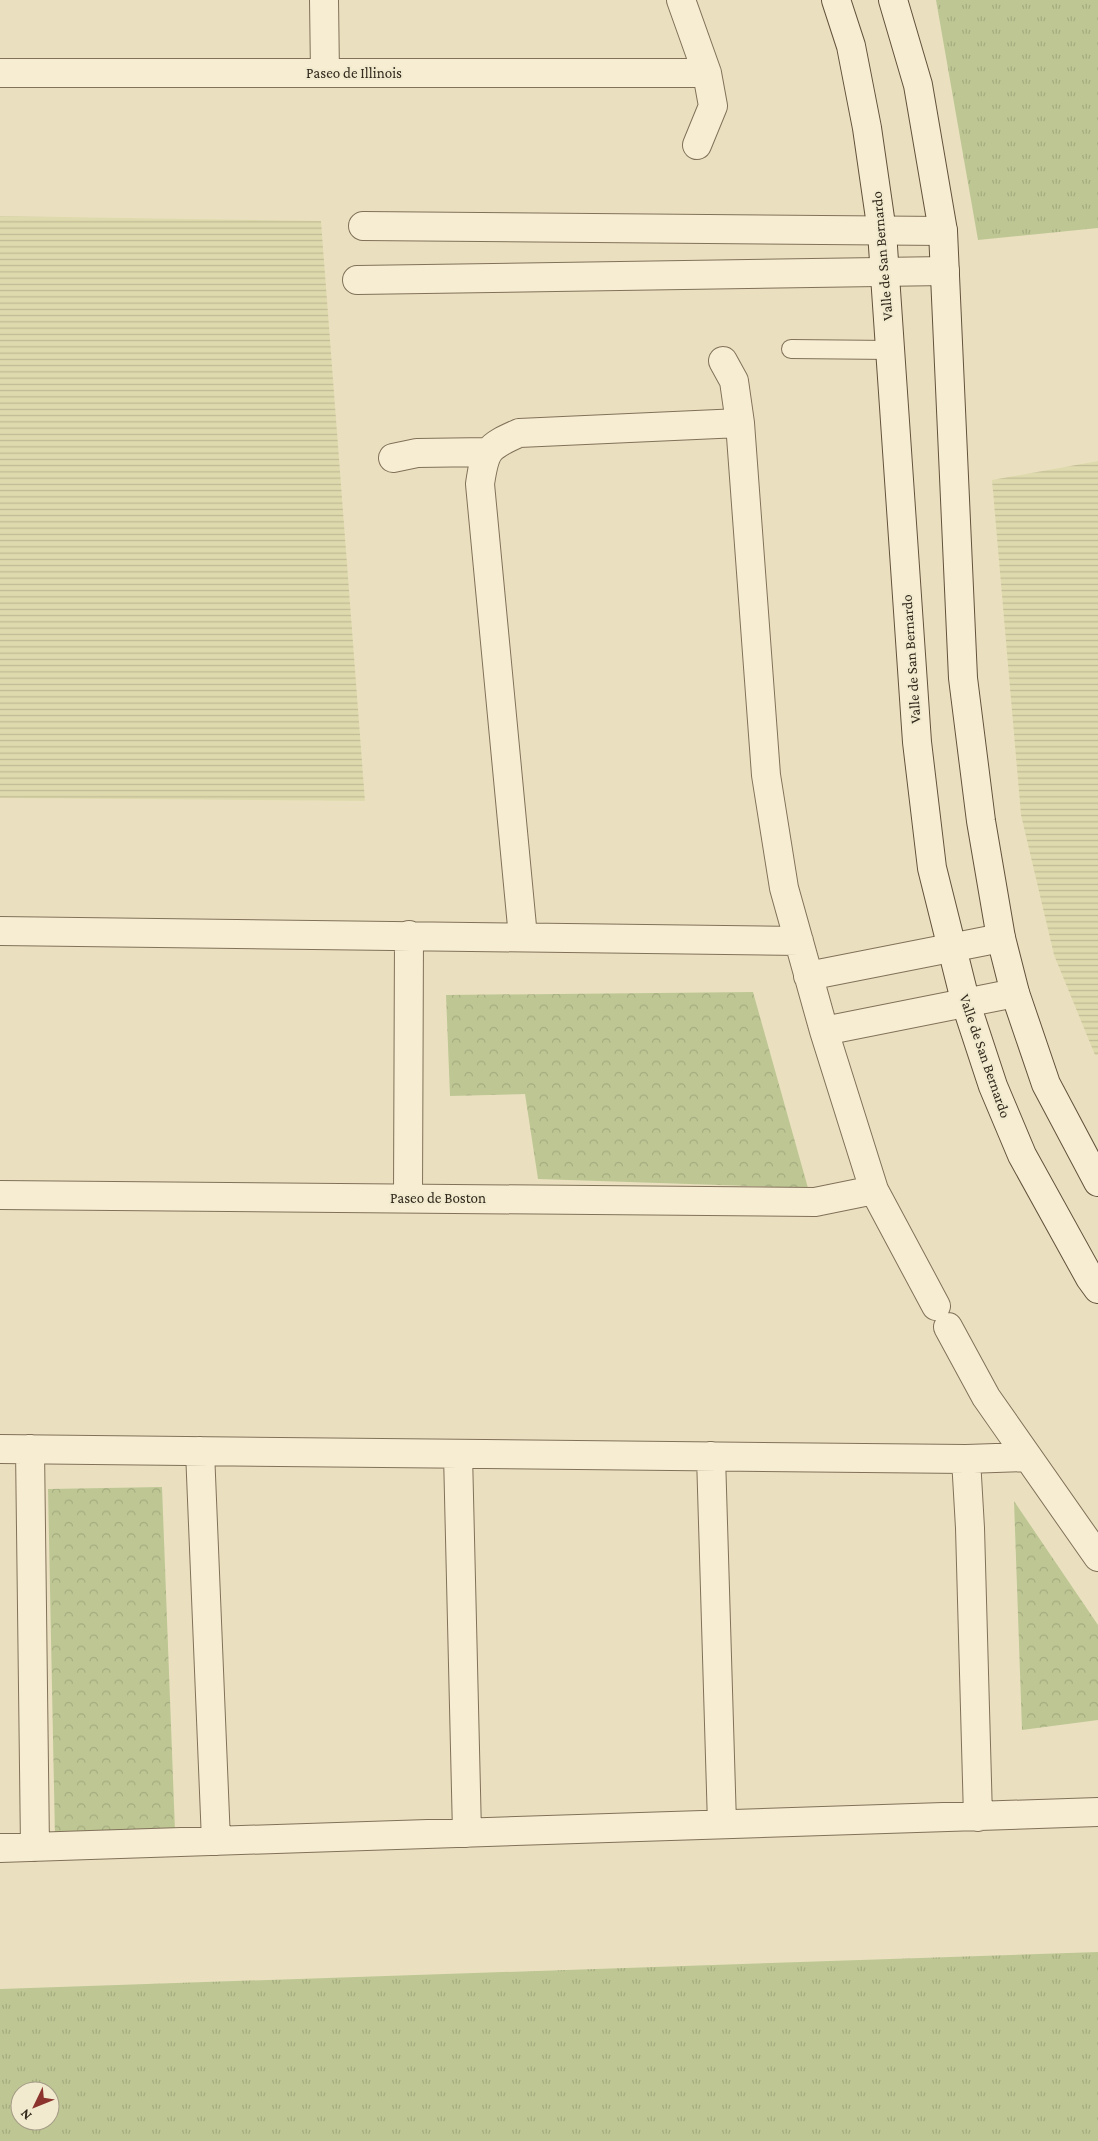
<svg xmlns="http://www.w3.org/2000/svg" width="1098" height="2141" viewBox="0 0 1098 2141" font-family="'Crimson Pro',serif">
	<defs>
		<pattern id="farmland-rules" width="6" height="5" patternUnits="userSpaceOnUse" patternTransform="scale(1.25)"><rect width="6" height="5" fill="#dfdaad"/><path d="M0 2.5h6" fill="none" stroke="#c0bb94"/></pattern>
		<pattern id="grass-tufts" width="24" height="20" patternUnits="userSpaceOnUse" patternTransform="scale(1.25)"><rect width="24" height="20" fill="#bec794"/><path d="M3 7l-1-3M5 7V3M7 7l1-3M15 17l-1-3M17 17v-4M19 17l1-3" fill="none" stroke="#a4ab7f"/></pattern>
		<pattern id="park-crowns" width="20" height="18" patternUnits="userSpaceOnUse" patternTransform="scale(1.25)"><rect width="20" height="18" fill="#bec794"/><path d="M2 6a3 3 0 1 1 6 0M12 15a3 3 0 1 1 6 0" fill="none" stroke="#a4ab7f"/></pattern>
	</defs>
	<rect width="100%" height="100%" fill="#eae0bf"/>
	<path fill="url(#farmland-rules)" d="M 0,216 L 321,221 L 365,801 L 0,798 Z
		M 1098,461 L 1098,1055 L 1095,1055 L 1054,955 L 1021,815 L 992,480 Z"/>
	<path fill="url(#grass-tufts)" fill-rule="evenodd" d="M 936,0 L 1098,0 L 1098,228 L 978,240 Z
		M 1098,1952 L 1098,2141 L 0,2141 L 0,1989 ZM 20,2091 L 50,2091 L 50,2121 L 20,2121 Z"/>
	<path fill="url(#park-crowns)" d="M 753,992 L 808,1188 L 538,1179 L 525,1094 L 450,1096 L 446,995 Z
		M 162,1487 L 175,1831 L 55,1838 L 48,1489 Z
		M 1014,1501 L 1098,1625 L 1098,1720 L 1022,1730 Z"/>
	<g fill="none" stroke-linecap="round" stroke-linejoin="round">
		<g stroke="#817159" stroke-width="20">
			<path id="lane" d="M 791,349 L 890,350"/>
		</g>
		<g stroke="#817159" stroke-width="30">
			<path id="street" d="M 324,0 L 325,73
				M 681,0 L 707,73 L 713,106 L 697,145
				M 0,73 L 707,73
				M 363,226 L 943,231
				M 357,280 L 945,271
				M 723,361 L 734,381 L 740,423 L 766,775 L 784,888 L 824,1031 L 874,1190 L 936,1306
				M 393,458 L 417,453 L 487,452
				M 0,931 L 799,941
				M 523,937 L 480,484 C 485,450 487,447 519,433 L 740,423
				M 808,976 L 1001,938
				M 824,1031 L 1015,993
				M 0,1195 L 815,1202 L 874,1190
				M 408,1198 L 409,935
				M 948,1327 L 986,1397 L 1098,1557
				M 0,1449 L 966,1459 L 1028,1457
				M 30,1449 L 35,1847
				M 200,1451 L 216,1841
				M 458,1454 L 467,1833
				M 711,1456 L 722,1824
				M 966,1459 L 970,1528 L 978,1817
				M 0,1848 L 1098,1812"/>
		</g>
		<g stroke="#63523c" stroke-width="30">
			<path id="secondary" d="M 836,0 L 851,46 L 867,128 L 882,232 L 917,742 L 932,868 L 966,1004 L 993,1086 L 1022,1155 L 1090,1278 L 1098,1289
				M 893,0 L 918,85 L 943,231 L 963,678 L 981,821 L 1001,938 L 1015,993 L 1046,1084 L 1098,1182"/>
		</g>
		<use href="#lane" stroke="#f6edd2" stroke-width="18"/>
		<use href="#street" stroke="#f6edd2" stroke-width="28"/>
		<use href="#secondary" stroke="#f6edd2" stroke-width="28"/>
	</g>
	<g text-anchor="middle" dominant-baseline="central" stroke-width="4" stroke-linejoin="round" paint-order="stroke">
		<g font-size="15" fill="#32281c" stroke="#f2eace">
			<text x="354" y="73">Paseo de Illinois</text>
			<text transform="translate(882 256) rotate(-95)">Valle de San Bernardo</text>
			<text transform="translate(911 659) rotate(-94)">Valle de San Bernardo</text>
			<text transform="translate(985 1056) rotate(71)">Valle de San Bernardo</text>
			<text x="438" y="1198">Paseo de Boston</text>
		</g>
	</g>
	<g transform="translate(35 2106) rotate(227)"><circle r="24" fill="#f2eace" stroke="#a59c87"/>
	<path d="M0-4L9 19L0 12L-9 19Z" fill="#8c332d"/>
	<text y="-8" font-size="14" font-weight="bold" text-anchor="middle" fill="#32281c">N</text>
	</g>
</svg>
